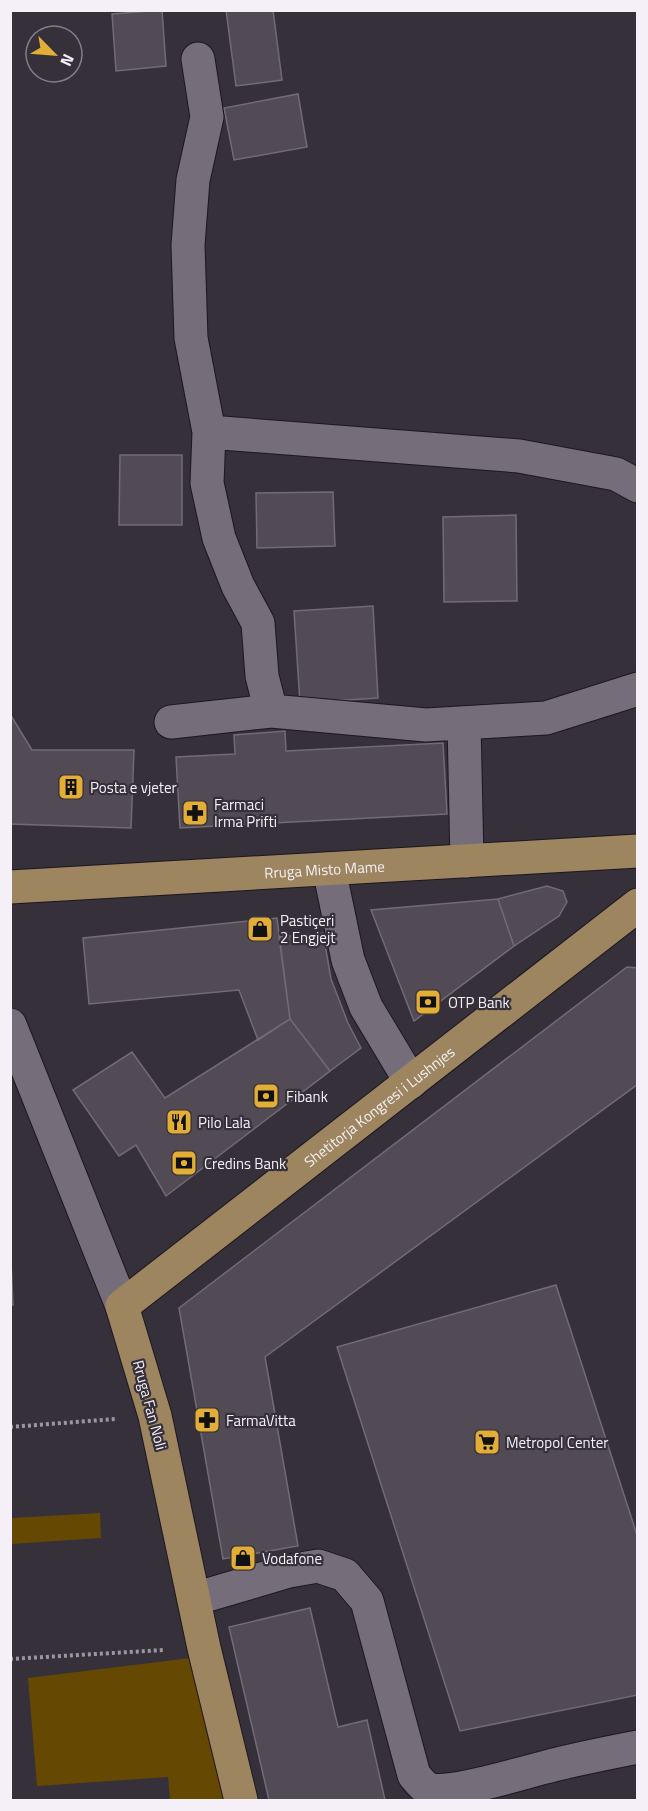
<svg xmlns="http://www.w3.org/2000/svg" width="648" height="1811" viewBox="0 0 648 1811" font-family="'Titillium Web',sans-serif">
	<rect width="100%" height="100%" fill="#36303a"/>
	<path fill="#654902" d="M 100,1513 L 101,1538 L 11,1544 L 11,1518 Z
		M 191,1658 L 230,1800 L 170,1800 L 168,1777 L 37,1786 L 28,1678 Z"/>
	<path fill="#524b56" stroke="#726b77" stroke-width="1.5" d="M 162,10 L 166,66 L 116,71 L 112,14 Z
		M 226,10 L 273,10 L 282,80 L 236,86 Z
		M 298,94 L 307,147 L 234,160 L 224,108 Z
		M 120,455 L 182,455 L 182,525 L 119,525 Z
		M 333,492 L 335,546 L 257,548 L 256,493 Z
		M 516,515 L 517,601 L 444,602 L 443,517 Z
		M 373,606 L 378,698 L 300,703 L 294,611 Z
		M 10,714 L 32,750 L 134,750 L 131,828 L 10,824 Z
		M 285,731 L 286,751 L 443,743 L 447,814 L 180,828 L 176,757 L 235,754 L 234,735 Z
		M 547,886 L 563,891 L 567,902 L 559,916 L 514,946 L 498,899 Z
		M 498,899 L 514,946 L 414,1021 L 371,910 Z
		M 277,918 L 290,1019 L 258,1040 L 239,990 L 89,1004 L 83,938 Z
		M 323,933 L 331,979 L 348,1023 L 361,1048 L 330,1071 L 290,1019 L 279,937 Z
		M 627,967 L 638,968 L 638,1084 L 265,1357 L 298,1546 L 223,1559 L 179,1308 Z
		M 290,1019 L 330,1071 L 166,1196 L 136,1145 L 119,1156 L 73,1090 L 132,1052 L 165,1098 Z
		M 10,1238 L 13,1305 L 10,1305 Z
		M 556,1285 L 638,1538 L 638,1695 L 460,1731 L 337,1347 Z
		M 310,1608 L 338,1727 L 367,1720 L 385,1800 L 269,1800 L 229,1627 Z"/>
	<g fill="none" stroke-linecap="round" stroke-linejoin="round">
		<g stroke="#1d1721" stroke-width="35">
			<path id="minor" d="M 198,59 L 207,117 L 193,180 L 188,245 L 191,338 L 209,432 L 207,483 L 219,538 L 238,586 L 258,623 L 262,676 L 271,711
				M 209,432 L 519,456 L 616,474 L 638,486
				M 171,722 L 271,711 L 426,725 L 546,718 L 638,689
				M 464,723 L 467,861
				M 329,869 L 348,960 L 366,1007 L 411,1082
				M 10,1025 L 122,1306
				M 194,1599 L 289,1571 L 318,1566 L 345,1575 L 367,1601 L 414,1775 C 419,1781 424,1788 432,1790 C 456,1794 521,1773 546,1767 C 576,1759 607,1753 638,1747"/>
		</g>
		<g stroke="#1d1721" stroke-width="35">
			<g id="major">
				<path id="s1" d="M 10,887 L 638,851"/>
				<path id="s2" d="M 241,1800 L 204,1648 L 155,1416 L 122,1306 L 638,905"/>
			</g>
		</g>
		<path stroke="#9c979f" stroke-width="4" stroke-dasharray="3 3" stroke-linecap="butt" d="M 10,1427 L 115,1419
			M 10,1659 L 164,1650"/>
		<use href="#minor" stroke="#756d79" stroke-width="33"/>
		<use href="#major" stroke="#9d855f" stroke-width="33"/>
	</g>
	<defs>
		<g id="building-square" transform="scale(1.35)"><rect x="-9" y="-9" width="18" height="18" rx="4" fill="#e3ae35" stroke="#36303a"/><path d="M-4-6H4V6H1V3H-1V6H-4ZM-2.5-4.3h1.7v1.8h-1.7ZM.8-4.3h1.7v1.8H.8ZM-2.5-1h1.7V.8h-1.7ZM.8-1h1.7V.8H.8Z" fill="#111"/></g>
		<g id="pharmacy-square" transform="scale(1.35)"><rect x="-9" y="-9" width="18" height="18" rx="4" fill="#e3ae35" stroke="#36303a"/><path d="M-2-6h4v4h4v4h-4v4h-4v-4h-4v-4h4Z" fill="#111"/></g>
		<g id="shop-square" transform="scale(1.35)"><rect x="-9" y="-9" width="18" height="18" rx="4" fill="#e3ae35" stroke="#36303a"/><path d="M-5-2.5h2.3a2.7 3.5 0 0 1 5.4 0H5L5.5 6h-11ZM-1.5-2.5h3a1.5 2.3 0 0 0-3 0Z" fill="#111"/></g>
		<g id="bank-square" transform="scale(1.35)"><rect x="-9" y="-9" width="18" height="18" rx="4" fill="#e3ae35" stroke="#36303a"/><path d="M-6-4H6V4H-6ZM0-2.3a2.3 2.3 0 1 0 0 4.6a2.3 2.3 0 1 0 0-4.6Z" fill="#111"/></g>
		<g id="restaurant-square" transform="scale(1.35)"><rect x="-9" y="-9" width="18" height="18" rx="4" fill="#e3ae35" stroke="#36303a"/><path d="M-5-6h1v4h1v-4h1v4h1v-4h1v5L-1.5 .5V6h-2V.5L-5-1ZM5-6V6H3V1.5H1.5Q1.5-4 5-6Z" fill="#111"/></g>
		<g id="supermarket-square" transform="scale(1.35)"><rect x="-9" y="-9" width="18" height="18" rx="4" fill="#e3ae35" stroke="#36303a"/><path d="M-6-5.5h2.5l.6 2H6L4.5 2H-2.5L-4.4-4H-6ZM-1.5 3.2a1.3 1.3 0 1 0 .1 0ZM3 3.2a1.3 1.3 0 1 0 .1 0Z" fill="#111"/></g>
	</defs>
	<g fill-rule="evenodd">
		<use href="#building-square" x="71" y="787"/>
		<use href="#pharmacy-square" x="195" y="813"/>
		<use href="#shop-square" x="260" y="929"/>
		<use href="#bank-square" x="428" y="1002"/>
		<use href="#bank-square" x="266" y="1096"/>
		<use href="#restaurant-square" x="179" y="1122"/>
		<use href="#bank-square" x="184" y="1163"/>
		<use href="#pharmacy-square" x="207" y="1420"/>
		<use href="#supermarket-square" x="487" y="1442"/>
		<use href="#shop-square" x="243" y="1558"/>
	</g>
	<g text-anchor="middle" dominant-baseline="central" stroke-width="4.5" stroke-linejoin="round" paint-order="stroke">
		<g font-size="15" fill="#f5f0f7" stroke="#36303a" text-anchor="start">
			<text x="90" y="787">Posta e vjeter</text>
			<text x="214" y="804">Farmaci<tspan x="214" dy="17">Irma Prifti</tspan></text>
			<text x="280" y="920">Pastiçeri<tspan x="280" dy="17">2 Engjejt</tspan></text>
			<text x="448" y="1002">OTP Bank</text>
			<text x="286" y="1096">Fibank</text>
			<text x="198" y="1122">Pilo Lala</text>
			<text x="204" y="1163">Credins Bank</text>
			<text x="226" y="1420">FarmaVitta</text>
			<text x="506" y="1442">Metropol Center</text>
			<text x="262" y="1558">Vodafone</text>
		</g>
		<g font-size="15" fill="#f5f0f7" stroke="#36303a">
			<text stroke="none"><textPath href="#s1" startOffset="315">Rruga Misto Mame</textPath></text>
			<text stroke="none"><textPath href="#s2" startOffset="834">Shetitorja Kongresi i Lushnjes</textPath></text>
			<text transform="translate(150 1405) rotate(75)">Rruga Fan Noli</text>
		</g>
	</g>
	<rect width="648" height="1811" fill="none" stroke="#f5f0f7" stroke-width="24"/>
	<g transform="translate(54 54) rotate(115)"><circle r="28" fill="#36303a" stroke="#827d86" stroke-width="1.5"/>
	<path d="M0-4.5L10 22L0 15L-10 22Z" fill="#e3ae35"/>
	<text y="-9" font-size="16" font-weight="bold" text-anchor="middle" fill="#f5f0f7">N</text>
	</g>
</svg>
